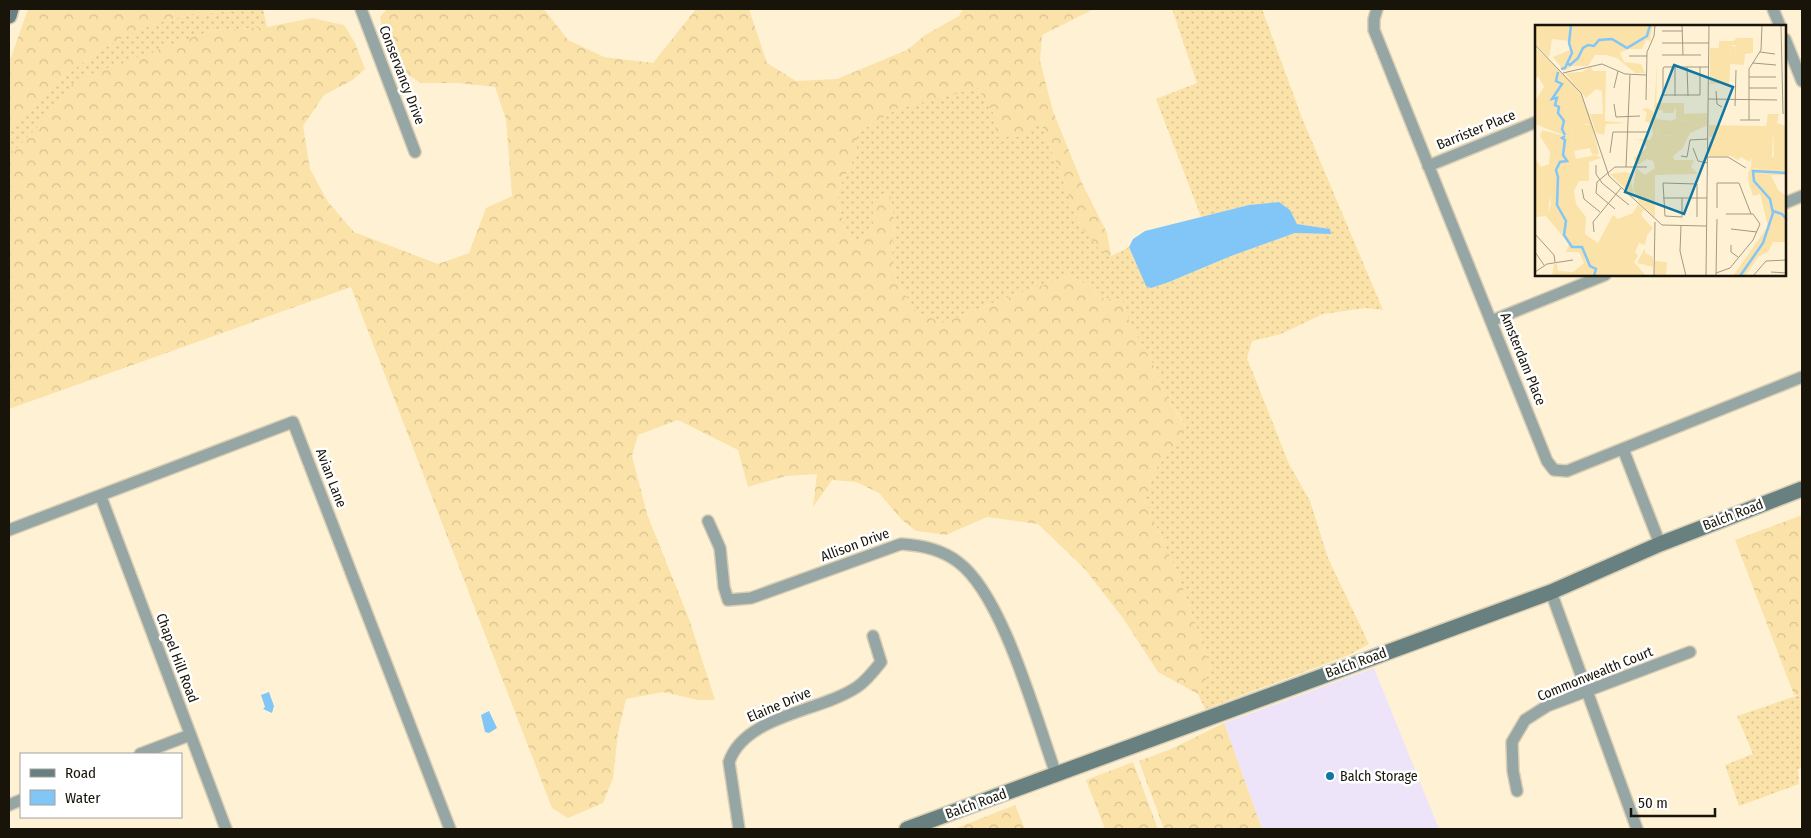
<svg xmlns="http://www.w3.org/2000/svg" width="1811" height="838" viewBox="0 0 1811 838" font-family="'Fira Sans Condensed',sans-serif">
	<defs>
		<pattern id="grass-dots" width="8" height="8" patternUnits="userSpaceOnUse" patternTransform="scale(1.25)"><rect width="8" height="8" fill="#fae2a9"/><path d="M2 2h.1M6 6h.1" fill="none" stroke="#d6c190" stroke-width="1.8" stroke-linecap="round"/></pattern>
		<pattern id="forest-crowns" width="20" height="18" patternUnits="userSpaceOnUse" patternTransform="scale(1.25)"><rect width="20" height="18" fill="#fae2a9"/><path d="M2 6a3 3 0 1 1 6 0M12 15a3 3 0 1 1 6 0" fill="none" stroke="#d6c190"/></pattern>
	</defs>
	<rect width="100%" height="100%" fill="#fff2d4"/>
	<path fill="#eee4f9" d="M 1374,668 L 1439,829 L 1262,829 L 1224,723 Z"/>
	<path fill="url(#grass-dots)" d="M 245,9 L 263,9 L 267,27 L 210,31 L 34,131 L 9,156 L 9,130 C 58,79 108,33 180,17 C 201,13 224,12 245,9 Z
		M 1172,9 L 1262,9 L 1302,118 L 1383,310 L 1365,308 L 1323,314 L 1281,334 L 1252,341 L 1247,358 L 1289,464 L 1310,501 L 1328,558 L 1369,644 L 1349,655 L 1205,709 L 1198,694 L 1211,669 L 1178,574 L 1145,501 L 1153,473 L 1186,427 L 1165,394 L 1152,362 L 1131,326 L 1122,300 L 1101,298 L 1082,282 L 1069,276 L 993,303 L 944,323 L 917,313 L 897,282 L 892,256 L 894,221 L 890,193 L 873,201 L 873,225 L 856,243 L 844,228 L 837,193 L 857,152 L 857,133 L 897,109 L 978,87 L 995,116 L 1040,120 L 1080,225 L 1111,256 L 1129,247 L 1146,286 L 1169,282 L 1231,256 L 1295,233 L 1330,234 L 1330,229 L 1297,224 L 1290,210 L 1279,202 L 1249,205 L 1201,217 L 1156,99 L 1197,83 Z
		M 1802,694 L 1802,768 L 1798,769 L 1799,784 L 1739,806 L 1725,765 L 1753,754 L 1737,716 Z"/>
	<path fill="url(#forest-crowns)" d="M 28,9 L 245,9 C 224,12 201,13 180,17 C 108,33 58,79 9,130 L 9,63 Z
		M 387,9 L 544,9 L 568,40 L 604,57 L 653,63 L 696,9 L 749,9 L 767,63 L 796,81 L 837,79 L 907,50 L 925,35 L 959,16 L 963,9 L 1094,9 L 1042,35 L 1040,61 L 1053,111 L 1082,183 L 1107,233 L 1111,256 L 1098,248 L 1080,225 L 1040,120 L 1023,137 L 996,137 L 995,116 L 978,88 L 897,109 L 857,133 L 857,152 L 837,193 L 844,228 L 856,243 L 873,225 L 873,201 L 890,193 L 894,221 L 892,256 L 897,282 L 917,313 L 944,323 L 993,303 L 1069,276 L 1082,282 L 1101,298 L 1122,300 L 1131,326 L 1152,362 L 1165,394 L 1186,428 L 1153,473 L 1145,501 L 1178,574 L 1211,669 L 1198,694 L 1158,672 L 1123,618 L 1084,568 L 1038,524 L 987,517 L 946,535 L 916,531 L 902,520 L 879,493 L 856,482 L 832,480 L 813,507 L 817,474 L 786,476 L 748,487 L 738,450 L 678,420 L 638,435 L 632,456 L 647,514 L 689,619 L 715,700 L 698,700 L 663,692 L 626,699 L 618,733 L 613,778 L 603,803 L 568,818 L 552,808 L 351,287 L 9,409 L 9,156 L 34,131 L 77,79 L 210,31 L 267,27 L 312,18 L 344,25 L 355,43 L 365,69 L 351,81 L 324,95 L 303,126 L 310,169 L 328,202 L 354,232 L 438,264 L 469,253 L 486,208 L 512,196 L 506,119 L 495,87 L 458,83 L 421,83 L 402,71 L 385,44 L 380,17 Z
		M 1802,515 L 1802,694 L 1794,695 L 1735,540 Z
		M 1224,723 L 1262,829 L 1164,829 L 1139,761 L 1171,749 Z
		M 1133,762 L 1158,829 L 1105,829 L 1086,780 Z
		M 1015,805 L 1025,829 L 954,829 Z"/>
	<path fill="#82c6f8" d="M 1279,202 L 1290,210 L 1297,224 L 1330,229 L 1331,234 L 1295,233 L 1231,256 L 1169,282 L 1151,288 L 1146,286 L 1129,247 L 1133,239 L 1145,231 L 1249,205 Z
		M 269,692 L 274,706 L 272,713 L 263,709 L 265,707 L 261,695 Z
		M 489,711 L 497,728 L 489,733 L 485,732 L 481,715 Z"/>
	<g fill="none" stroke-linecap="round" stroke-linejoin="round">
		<g stroke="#daceb4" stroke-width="14">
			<path id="street" d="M 361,9 L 415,152
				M 1377,9 L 1374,19 L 1374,30 L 1547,461 L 1554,470 L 1567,471 L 1802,377
				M 1773,9 L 1780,26
				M 1785,39 L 1802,81
				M 1428,166 L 1536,122
				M 1785,203 L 1802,196
				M 1491,321 L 1605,275
				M 1623,449 L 1660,544
				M 101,497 L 226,829
				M 708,521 L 720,548 L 724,587 L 728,600 L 751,598 L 901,544 C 921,545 941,549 958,562 C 1003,595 1036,719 1056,774
				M 9,530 L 293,422 L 450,829
				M 1551,592 L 1637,829
				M 140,754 L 190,735
				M 1517,791 L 1513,771 L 1512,742 L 1525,720 L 1547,706 L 1690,652
				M 9,805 L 21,800
				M 739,829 L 729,762 C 745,715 820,712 857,687 C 866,681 874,671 881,662 L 873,636"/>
		</g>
		<g stroke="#daceb4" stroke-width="18">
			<path id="secondary" d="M 9,16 L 11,9
				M 907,829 L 1551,592 L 1660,544 L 1802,489"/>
		</g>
		<use href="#street" stroke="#95a6a5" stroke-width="11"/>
		<use href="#secondary" stroke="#68807f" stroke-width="15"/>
	</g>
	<circle fill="#0f77a2" stroke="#fff" stroke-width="2" cx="1330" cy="776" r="5"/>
	<g text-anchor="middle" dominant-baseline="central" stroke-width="5" stroke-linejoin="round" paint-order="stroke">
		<g font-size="14" fill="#181409" stroke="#fff">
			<text transform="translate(402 75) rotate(69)">Conservancy Drive</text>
			<text transform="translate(1476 130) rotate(-22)">Barrister Place</text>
			<text transform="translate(1523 359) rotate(68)">Amsterdam Place</text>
			<text transform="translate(331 478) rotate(69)">Avian Lane</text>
			<text transform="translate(1733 515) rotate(-21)">Balch Road</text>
			<text transform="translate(855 545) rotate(-20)">Allison Drive</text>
			<text transform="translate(177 658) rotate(69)">Chapel Hill Road</text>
			<text transform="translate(1356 663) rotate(-20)">Balch Road</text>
			<text transform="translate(1595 674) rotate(-22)">Commonwealth Court</text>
			<text transform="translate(779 705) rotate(-23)">Elaine Drive</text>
			<text transform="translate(976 804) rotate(-20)">Balch Road</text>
		</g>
		<g font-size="14" fill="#181409" stroke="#fff" text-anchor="start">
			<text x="1340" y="776">Balch Storage</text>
		</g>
	</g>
	<g transform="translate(1535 25)">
		<rect width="251" height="251" fill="#fff2d4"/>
		<path d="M 203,13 L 218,13 L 218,28 L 210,29 L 209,40 L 195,39 L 196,20 L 200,22 ZM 44,67 L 54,89 L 64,129 L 57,130 L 55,123 L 39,126 L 36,113 L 38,102 L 41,99 L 55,100 L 47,96 L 48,86 L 37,88 L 31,81 L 31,76 ZM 121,78 L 149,78 L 149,89 L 172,88 L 172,101 L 156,100 L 152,95 L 142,96 L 137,111 L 128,110 L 130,113 L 126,113 L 122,110 L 123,100 L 141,94 L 141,82 L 138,88 L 128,88 L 128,85 L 120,85 ZM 110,223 L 110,228 L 118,232 L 118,242 L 102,238 Z" fill="#fae2a9"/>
		<path d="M 0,0 L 118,0 L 115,16 L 111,15 L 107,24 L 93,24 L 85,28 L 89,37 L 106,39 L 110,48 L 100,48 L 82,33 L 71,30 L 60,30 L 53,41 L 37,41 L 29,46 L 18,32 L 37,24 L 34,16 L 17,14 L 14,33 L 0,19 ZM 203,12 L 202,20 L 196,20 L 194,62 L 188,58 L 175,59 L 175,23 L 184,23 L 184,16 L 198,16 ZM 6,28 L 39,59 L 49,76 L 48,82 L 44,67 L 42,84 L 35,83 L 34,76 L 31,76 L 37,88 L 50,84 L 53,90 L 48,96 L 56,98 L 38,102 L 36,113 L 41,134 L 61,130 L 66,133 L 54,137 L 54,156 L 44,156 L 39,166 L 41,179 L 51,192 L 50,209 L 63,218 L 78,190 L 83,194 L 98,188 L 103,179 L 109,185 L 106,189 L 109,194 L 118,203 L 112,210 L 110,220 L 104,218 L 100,227 L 103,231 L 99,237 L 111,251 L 17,251 L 19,239 L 22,239 L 23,246 L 38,247 L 49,238 L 44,227 L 31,227 L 34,219 L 11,191 L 0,192 L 0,189 L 13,188 L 16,179 L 15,171 L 8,167 L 2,171 L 3,179 L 0,182 L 0,133 L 6,142 L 14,139 L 15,127 L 5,111 L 7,105 L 33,112 L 0,99 L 0,76 L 9,62 L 4,53 ZM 122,36 L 121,94 L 138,96 L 123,101 L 122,110 L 129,114 L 128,110 L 137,111 L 141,96 L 152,95 L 156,100 L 171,101 L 155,108 L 148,123 L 138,131 L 139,135 L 159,135 L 156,142 L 163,149 L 120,150 L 120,193 L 104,177 L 98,164 L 101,143 L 110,150 L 120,143 L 118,136 L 112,134 L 101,141 L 99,133 L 112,123 L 108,116 L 100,114 L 115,115 L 118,110 L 117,100 L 110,96 L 112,88 L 107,84 L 113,83 L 119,87 ZM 56,42 L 58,46 L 71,46 L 70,96 L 92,98 L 71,99 L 69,110 L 61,108 L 55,89 L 68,89 L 67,66 L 61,64 L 51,73 L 30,48 L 47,47 ZM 233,89 L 244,89 L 242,98 L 251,101 L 251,150 L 236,150 L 243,165 L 251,171 L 251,217 L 238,217 L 233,227 L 224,231 L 210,251 L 198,251 L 233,201 L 225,169 L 218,171 L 214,159 L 213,147 L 216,143 L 223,144 L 239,131 L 238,105 L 224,112 L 215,137 L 206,132 L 203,135 L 196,131 L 174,131 L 174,117 L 179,117 L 178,112 L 174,112 L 174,100 L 231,101 ZM 90,147 L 98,149 L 96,158 L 100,173 L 75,149 Z" fill="#fae2a9"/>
		<path d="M 235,103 L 238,105 L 237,137 L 230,144 L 216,143 L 217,124 L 225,109 ZM 8,167 L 15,171 L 13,188 L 0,189 L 2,171 Z" fill="#fae2a9"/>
		<path d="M 0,22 L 6,28 L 4,52 L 0,53 ZM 120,236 L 132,237 L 131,251 L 120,250 Z" fill="#fae2a9"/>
		<path fill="none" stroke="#82c6f8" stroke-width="2.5" d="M 32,38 L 35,40 L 43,33 L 48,23 L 53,20 L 59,21 L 64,15 L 77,14 L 92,23 L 112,11 L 115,0M 26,44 L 30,43 L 37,28 L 34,18 L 36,0M 23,47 L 21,56 L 27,59 L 17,74 L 22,73 L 20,80 L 24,82 L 23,88 L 29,96 L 27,104 L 30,110M 30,111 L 27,113 L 30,115 L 28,130 L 32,136 L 25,137 L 21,145 L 23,152 L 22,180 L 31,196 L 29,210 L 37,222 L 47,222 L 55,241 L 61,244 L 59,251M 238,186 L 247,189 L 252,195M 205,251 L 228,218 L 238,188 L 235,174 L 219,156 L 218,146 L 252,148"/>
		<path fill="none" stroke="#a39983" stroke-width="1" d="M 147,0 L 148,30M 246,0 L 248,89M 127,6 L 148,6M 127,18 L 174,18M 0,20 L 46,68 L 74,151 L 127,200 L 171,201M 225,27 L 240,29M 127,30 L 166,30M 94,31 L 112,31M 218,38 L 241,40M 140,42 L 140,71M 152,42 L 153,71M 165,42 L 165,70 L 128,70 L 128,43 L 129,42 L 173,42M 28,48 L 67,39 L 90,49 L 111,50M 214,52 L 241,52M 79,63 L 83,46M 214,63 L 242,63M 181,66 L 182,79 L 187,82M 173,74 L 242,75M 111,75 L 112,27 L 119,11 L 120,0M 79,79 L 81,92 L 105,91M 200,81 L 201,45M 205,95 L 225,95M 214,95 L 214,44 L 226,25 L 227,0M 158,123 L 163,136 L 173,138M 75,128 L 78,107 L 112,107M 146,131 L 152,132 L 155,115 L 173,114M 173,132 L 193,132 L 211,143M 61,140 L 61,149 L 67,158 L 94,180M 91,142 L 95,50M 47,164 L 49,174 L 65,187M 128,173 L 172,173M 147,173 L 147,192 L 130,191 L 128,158 L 162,159 L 162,192M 182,183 L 182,158 L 204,158 L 216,189M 80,184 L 61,168 L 62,157 L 80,142 L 112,142M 146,201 L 145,226 L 151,251M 196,204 L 222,207M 59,207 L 58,197 L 86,163M 0,209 L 19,230 L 20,237M 196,220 L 196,227 L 203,232M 0,227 L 9,240M 0,247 L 12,239 L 38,235M 236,247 L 252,248M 181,248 L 195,243 L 218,215 L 225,199 L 218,189 L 191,189M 119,251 L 120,197M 171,251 L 174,0M 181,251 L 182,194M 218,251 L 231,236 L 252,235"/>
		<path fill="#0f77a2" fill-opacity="0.15" stroke="#0f77a2" stroke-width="2.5" d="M 139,40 L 198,62 L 149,189 L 90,167 Z"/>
		<rect width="251" height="251" fill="none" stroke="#181409" stroke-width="2.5"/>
	</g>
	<rect width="1811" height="838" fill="none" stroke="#181409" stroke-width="20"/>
	<rect x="20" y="753" width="162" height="65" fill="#ffffff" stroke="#a3a19d"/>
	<rect x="30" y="769" width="25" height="8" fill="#68807f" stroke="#a3a19d"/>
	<text x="65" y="778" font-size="15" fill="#181409">Road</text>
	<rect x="30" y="790" width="25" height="15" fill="#82c6f8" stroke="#a3a19d"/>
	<text x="65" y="803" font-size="15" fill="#181409">Water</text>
	<path d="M1631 808v8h84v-8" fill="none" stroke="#181409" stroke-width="2.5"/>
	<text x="1638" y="808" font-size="15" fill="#181409" stroke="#ffffff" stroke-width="4" paint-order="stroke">50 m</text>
</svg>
